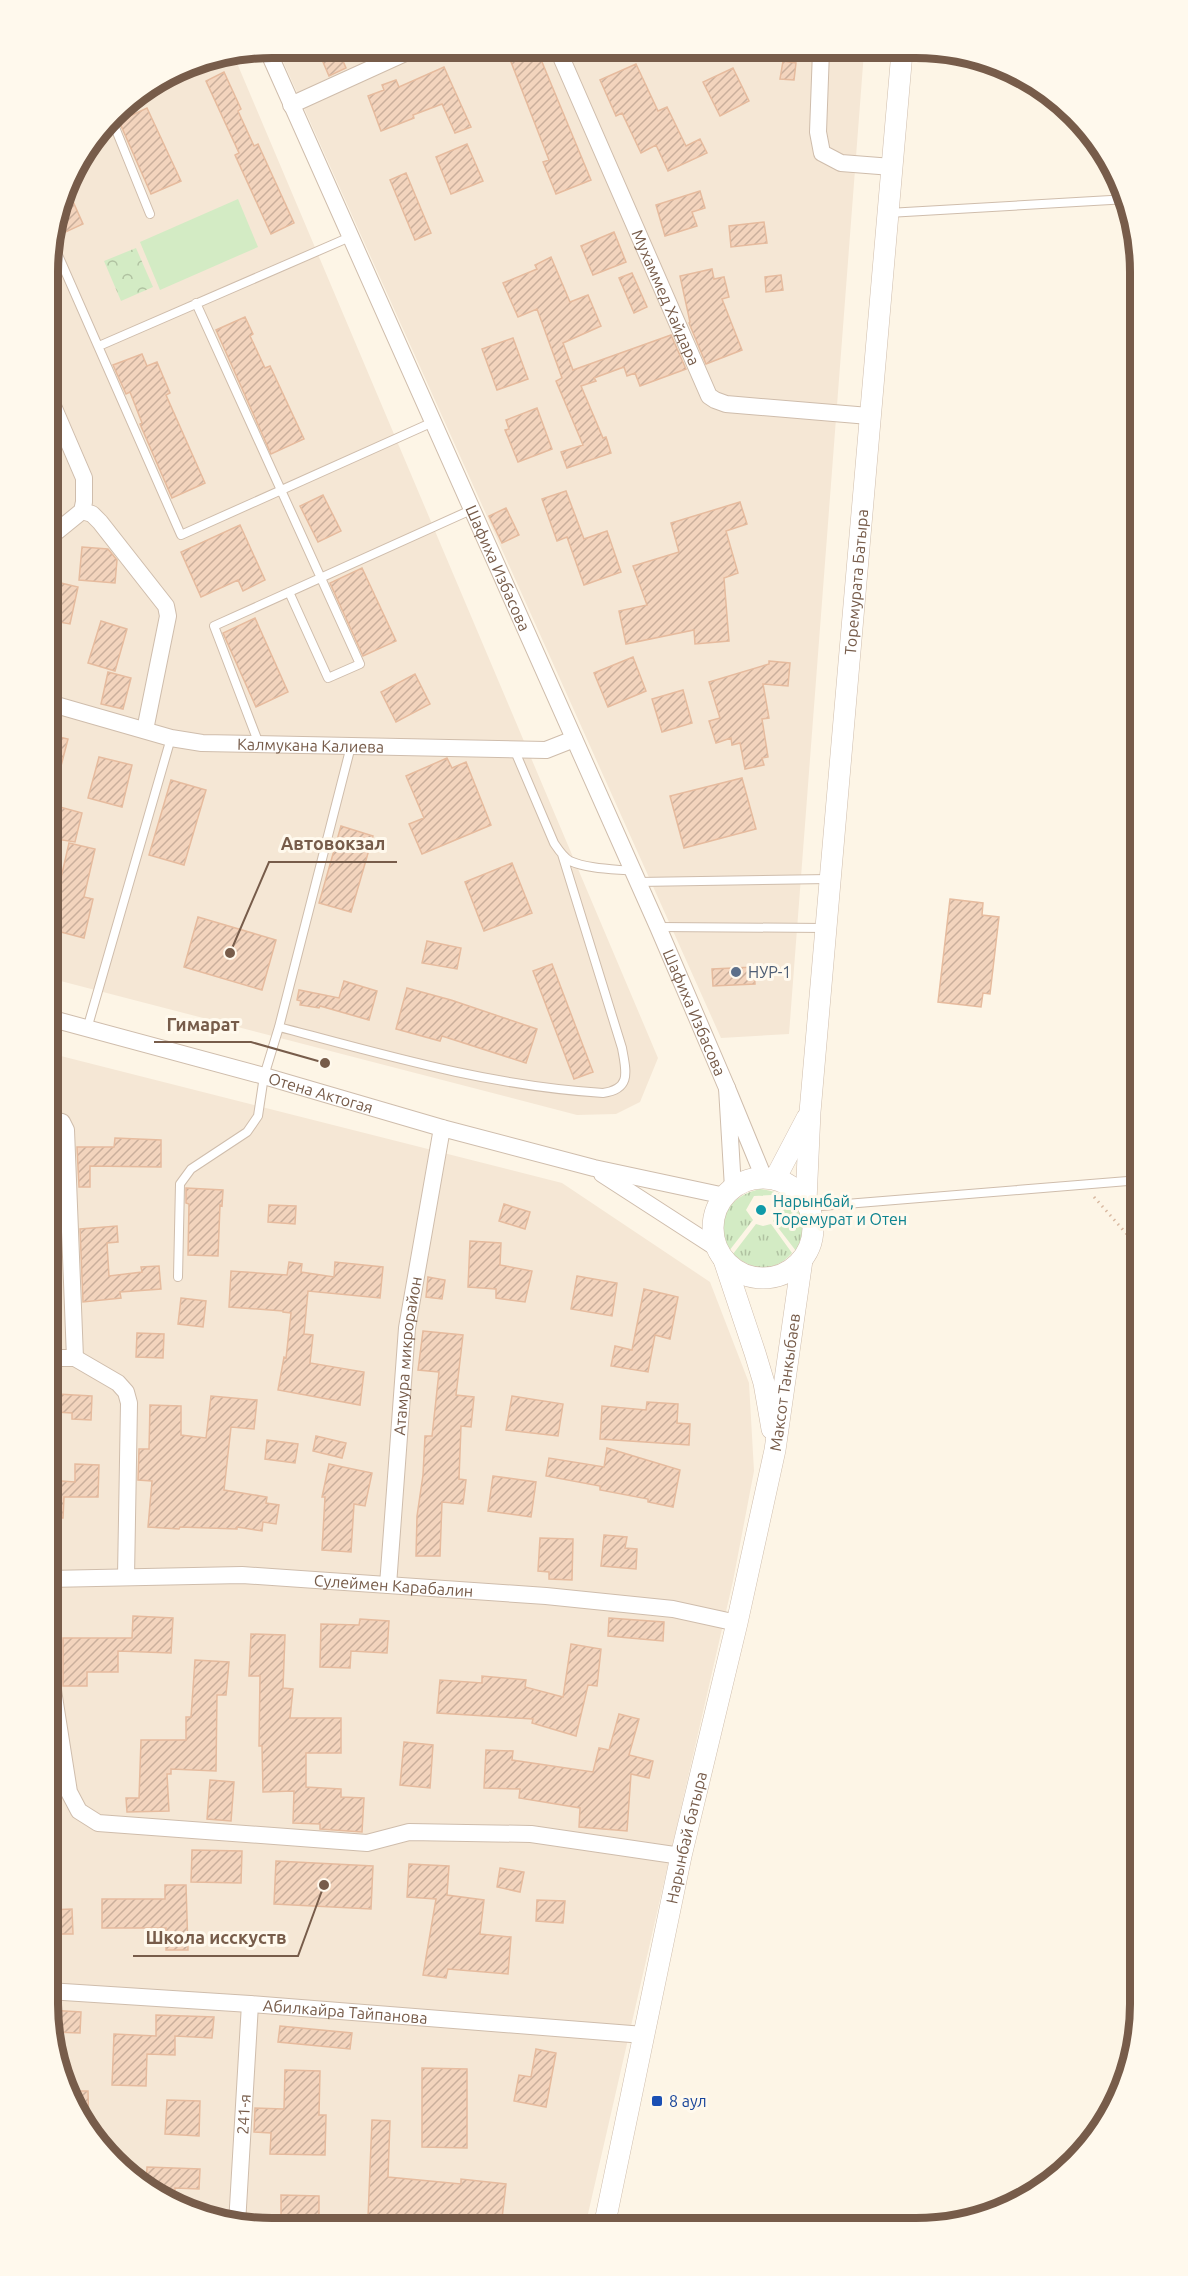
<svg xmlns="http://www.w3.org/2000/svg" width="1188" height="2276" viewBox="0 0 1188 2276" font-family="Ubuntu,sans-serif">
	<defs>
		<pattern id="grass-tufts" width="24" height="20" patternUnits="userSpaceOnUse" patternTransform="scale(1.5)"><rect width="24" height="20" fill="#d3ebc4"/><path d="M3 7l-1-3M5 7V3M7 7l1-3M15 17l-1-3M17 17v-4M19 17l1-3" fill="none" stroke="#b0c2a1"/></pattern>
		<pattern id="forest-crowns" width="20" height="18" patternUnits="userSpaceOnUse" patternTransform="scale(1.5)"><rect width="20" height="18" fill="#d3ebc4"/><path d="M2 6a3 3 0 1 1 6 0M12 15a3 3 0 1 1 6 0" fill="none" stroke="#b0c2a1"/></pattern>
		<pattern id="building-hatch" width="6" height="6" patternUnits="userSpaceOnUse" patternTransform="scale(1.5)"><rect width="6" height="6" fill="#f3d4bd"/><path d="M-1 1l2-2M0 6l6-6M5 7l2-2" fill="none" stroke="#caaf9c"/></pattern>
	</defs>
	<rect width="100%" height="100%" fill="#fdf5e6"/>
	<path fill="#f5e7d5" d="M 277,48 L 864,52 L 789,1034 L 721,1038 Z
		M 234,56 L 658,1058 L 640,1102 L 616,1114 L 577,1115 L 49,978 L 50,244 L 71,173 L 124,104 L 187,65 Z
		M 49,1053 L 562,1183 L 710,1282 L 749,1383 L 754,1471 L 733,1581 L 585,2227 L 243,2226 L 174,2205 L 125,2172 L 86,2128 L 60,2075 L 48,2003 Z"/>
	<path fill="url(#grass-tufts)" d="M 760,1189 C 794,1192 814,1219 796,1251 L 773,1221 L 780,1209 L 772,1195 L 754,1196 L 746,1210 L 753,1220 L 729,1251 C 715,1220 727,1197 760,1189 Z
		M 756,1224 L 763,1226 L 771,1224 L 792,1253 C 774,1273 752,1271 733,1254 Z"/>
	<path fill="url(#forest-crowns)" d="M 136,248 L 153,287 L 121,301 L 104,261 Z"/>
	<path fill="#d3ebc4" d="M 238,199 L 258,247 L 160,290 L 140,242 Z"/>
	<path fill="url(#building-hatch)" stroke="#e6bb9e" stroke-width="1.5" d="M 317,48 L 367,49 L 343,61 L 346,68 L 329,76 Z
		M 506,49 L 537,50 L 591,180 L 556,194 L 543,162 L 549,160 Z
		M 783,61 L 796,63 L 794,80 L 780,79 Z
		M 636,64 L 658,111 L 667,107 L 686,146 L 700,139 L 707,153 L 668,171 L 656,145 L 641,153 L 622,113 L 616,116 L 600,80 Z
		M 444,67 L 471,127 L 455,133 L 442,104 L 413,115 L 414,118 L 381,131 L 368,96 L 384,90 L 382,85 L 396,80 L 399,87 Z
		M 733,68 L 749,101 L 720,116 L 703,82 Z
		M 224,72 L 241,109 L 238,111 L 254,146 L 258,144 L 294,223 L 271,234 L 235,155 L 239,153 L 206,81 Z
		M 147,108 L 181,181 L 151,194 L 119,121 Z
		M 467,144 L 483,181 L 451,194 L 436,157 Z
		M 406,173 L 431,233 L 415,240 L 390,180 Z
		M 67,188 L 83,224 L 57,236 L 53,233 Z
		M 700,191 L 705,208 L 692,212 L 697,226 L 665,236 L 656,205 Z
		M 764,222 L 767,243 L 731,247 L 729,226 Z
		M 614,232 L 626,262 L 593,275 L 581,246 Z
		M 551,257 L 570,302 L 588,295 L 601,326 L 563,343 L 573,370 L 671,335 L 686,369 L 640,386 L 635,373 L 627,376 L 624,367 L 594,378 L 596,381 L 581,386 L 603,438 L 606,437 L 611,453 L 567,468 L 561,452 L 583,445 L 556,381 L 562,378 L 537,309 L 518,317 L 503,283 L 537,269 L 535,265 Z
		M 712,269 L 714,279 L 724,277 L 729,297 L 722,299 L 742,350 L 706,364 L 689,323 L 690,322 L 680,276 Z
		M 632,273 L 647,307 L 634,313 L 619,278 Z
		M 781,275 L 783,290 L 766,292 L 765,277 Z
		M 245,317 L 253,334 L 250,336 L 265,368 L 270,366 L 304,439 L 271,454 L 216,330 Z
		M 513,338 L 528,379 L 497,390 L 482,349 Z
		M 142,354 L 147,366 L 157,362 L 170,393 L 166,395 L 205,483 L 172,498 L 140,424 L 142,423 L 130,392 L 126,394 L 113,365 Z
		M 537,408 L 552,449 L 518,462 L 505,430 L 509,429 L 506,420 Z
		M 566,491 L 584,539 L 607,531 L 621,572 L 584,585 L 567,537 L 557,541 L 542,499 Z
		M 323,495 L 341,531 L 318,542 L 300,506 Z
		M 740,502 L 747,524 L 726,531 L 738,573 L 724,578 L 729,641 L 695,644 L 694,630 L 626,644 L 619,611 L 647,605 L 633,566 L 679,552 L 671,523 Z
		M 506,508 L 519,535 L 502,543 L 489,516 Z
		M 240,525 L 265,580 L 243,591 L 238,580 L 201,597 L 181,552 Z
		M 82,547 L 108,549 L 117,560 L 115,583 L 79,580 Z
		M 362,568 L 396,641 L 363,656 L 330,583 Z
		M 61,583 L 78,587 L 70,624 L 53,621 Z
		M 255,618 L 288,692 L 256,707 L 223,633 Z
		M 101,621 L 127,629 L 115,671 L 88,663 Z
		M 633,657 L 646,691 L 608,707 L 594,673 Z
		M 769,661 L 790,663 L 788,686 L 763,684 L 769,718 L 762,719 L 768,757 L 762,758 L 764,765 L 745,769 L 740,743 L 732,745 L 731,738 L 716,743 L 709,721 L 720,718 L 709,682 L 769,664 Z
		M 108,672 L 131,678 L 123,709 L 101,704 Z
		M 415,674 L 430,704 L 396,722 L 381,692 Z
		M 683,690 L 692,723 L 662,732 L 652,699 Z
		M 55,736 L 68,739 L 54,793 L 49,792 L 49,756 Z
		M 99,757 L 132,765 L 122,807 L 88,798 Z
		M 447,758 L 452,768 L 466,762 L 491,825 L 422,854 L 409,824 L 424,818 L 406,776 Z
		M 742,778 L 756,829 L 684,848 L 670,796 Z
		M 171,780 L 206,790 L 184,865 L 149,855 Z
		M 49,804 L 82,813 L 75,842 L 49,838 L 52,821 L 49,820 Z
		M 341,826 L 373,836 L 351,912 L 319,903 Z
		M 69,843 L 95,849 L 84,897 L 93,899 L 84,938 L 49,929 L 49,918 L 55,890 L 58,891 Z
		M 512,863 L 532,913 L 484,931 L 465,882 Z
		M 950,899 L 983,903 L 982,915 L 999,917 L 990,994 L 983,993 L 981,1007 L 938,1002 Z
		M 198,917 L 276,940 L 262,990 L 184,967 Z
		M 427,941 L 461,948 L 457,969 L 422,963 Z
		M 552,964 L 593,1072 L 574,1079 L 533,971 Z
		M 754,967 L 755,984 L 713,986 L 712,969 Z
		M 344,981 L 377,991 L 369,1020 L 320,1006 L 319,1008 L 300,1005 L 301,1001 L 297,1000 L 299,990 L 339,998 Z
		M 407,988 L 451,1000 L 537,1029 L 526,1063 L 442,1036 L 440,1041 L 396,1029 Z
		M 115,1138 L 161,1140 L 161,1167 L 90,1166 L 90,1187 L 79,1187 L 77,1147 L 114,1147 Z
		M 186,1188 L 223,1190 L 222,1206 L 220,1205 L 218,1256 L 188,1255 L 189,1204 L 186,1203 Z
		M 504,1204 L 530,1212 L 525,1229 L 499,1221 Z
		M 269,1205 L 296,1206 L 295,1224 L 268,1222 Z
		M 117,1226 L 118,1242 L 107,1243 L 109,1276 L 142,1272 L 141,1267 L 159,1266 L 161,1289 L 120,1292 L 121,1298 L 83,1302 L 80,1229 Z
		M 470,1241 L 501,1243 L 500,1265 L 532,1271 L 525,1302 L 496,1298 L 496,1289 L 468,1287 Z
		M 289,1262 L 302,1264 L 301,1272 L 334,1277 L 335,1262 L 383,1267 L 380,1298 L 308,1291 L 304,1334 L 313,1335 L 310,1363 L 364,1372 L 360,1405 L 278,1390 L 284,1357 L 286,1358 L 291,1313 L 283,1312 L 283,1311 L 229,1307 L 231,1271 L 287,1275 Z
		M 577,1276 L 617,1283 L 612,1316 L 571,1309 Z
		M 428,1277 L 445,1280 L 442,1299 L 426,1297 Z
		M 644,1289 L 678,1297 L 670,1339 L 655,1335 L 648,1372 L 611,1366 L 615,1346 L 632,1350 Z
		M 181,1298 L 206,1301 L 203,1327 L 178,1324 Z
		M 423,1331 L 463,1335 L 456,1395 L 474,1397 L 471,1427 L 461,1426 L 459,1479 L 466,1480 L 463,1504 L 442,1502 L 440,1556 L 416,1556 L 417,1516 L 423,1475 L 425,1436 L 432,1436 L 439,1372 L 418,1370 Z
		M 137,1333 L 164,1334 L 163,1358 L 136,1357 Z
		M 57,1394 L 92,1396 L 91,1420 L 72,1419 L 72,1413 L 56,1412 Z
		M 211,1396 L 257,1400 L 254,1429 L 231,1427 L 224,1490 L 267,1497 L 266,1503 L 279,1505 L 276,1524 L 263,1522 L 262,1531 L 237,1527 L 237,1529 L 180,1527 L 179,1529 L 148,1527 L 152,1481 L 138,1480 L 139,1449 L 149,1449 L 150,1405 L 181,1406 L 181,1435 L 206,1438 Z
		M 512,1396 L 563,1404 L 558,1436 L 506,1430 Z
		M 647,1402 L 678,1404 L 677,1423 L 690,1424 L 689,1445 L 600,1439 L 602,1406 L 646,1410 Z
		M 316,1436 L 346,1443 L 342,1458 L 313,1451 Z
		M 267,1440 L 298,1444 L 295,1463 L 265,1459 Z
		M 607,1448 L 680,1470 L 673,1507 L 648,1502 L 648,1499 L 600,1490 L 600,1486 L 546,1476 L 549,1458 L 604,1467 Z
		M 75,1464 L 99,1465 L 98,1497 L 64,1497 L 63,1518 L 49,1518 L 49,1480 L 75,1482 Z
		M 329,1464 L 372,1473 L 365,1506 L 354,1504 L 351,1552 L 322,1550 L 325,1497 L 322,1497 Z
		M 493,1476 L 536,1482 L 531,1517 L 488,1511 Z
		M 604,1535 L 627,1537 L 625,1548 L 637,1549 L 636,1569 L 601,1566 Z
		M 540,1538 L 573,1539 L 572,1580 L 549,1579 L 549,1572 L 538,1571 Z
		M 133,1616 L 173,1618 L 171,1653 L 118,1651 L 118,1672 L 87,1672 L 87,1686 L 63,1686 L 63,1638 L 132,1638 Z
		M 609,1618 L 664,1622 L 663,1641 L 608,1636 Z
		M 360,1619 L 389,1621 L 387,1653 L 351,1651 L 350,1668 L 320,1667 L 321,1624 L 359,1625 Z
		M 251,1634 L 285,1635 L 283,1688 L 293,1689 L 290,1718 L 341,1718 L 341,1753 L 306,1753 L 306,1787 L 341,1789 L 341,1797 L 364,1798 L 362,1832 L 320,1829 L 320,1824 L 293,1823 L 294,1791 L 263,1792 L 262,1746 L 259,1746 L 260,1676 L 249,1676 Z
		M 571,1644 L 601,1649 L 597,1686 L 588,1685 L 576,1736 L 532,1723 L 533,1719 L 437,1713 L 440,1680 L 482,1683 L 482,1676 L 526,1680 L 525,1687 L 563,1697 Z
		M 195,1660 L 229,1662 L 226,1695 L 217,1695 L 216,1771 L 171,1769 L 171,1774 L 167,1774 L 169,1811 L 127,1812 L 126,1798 L 139,1798 L 141,1740 L 186,1740 L 186,1717 L 191,1717 Z
		M 619,1714 L 639,1719 L 629,1755 L 653,1761 L 649,1778 L 631,1774 L 627,1831 L 579,1827 L 580,1808 L 519,1798 L 520,1789 L 484,1788 L 486,1750 L 513,1751 L 512,1760 L 593,1772 L 599,1748 L 609,1750 Z
		M 404,1742 L 433,1745 L 430,1788 L 400,1785 Z
		M 210,1780 L 234,1782 L 231,1821 L 207,1819 Z
		M 192,1850 L 242,1851 L 241,1883 L 191,1882 Z
		M 276,1861 L 373,1866 L 371,1909 L 274,1904 Z
		M 409,1864 L 449,1866 L 447,1895 L 484,1900 L 480,1934 L 511,1937 L 508,1974 L 448,1969 L 446,1978 L 423,1975 L 436,1899 L 407,1897 Z
		M 500,1868 L 524,1872 L 520,1892 L 497,1887 Z
		M 165,1885 L 186,1885 L 188,1950 L 166,1950 L 166,1928 L 102,1928 L 102,1899 L 165,1899 Z
		M 537,1900 L 565,1901 L 563,1923 L 536,1921 Z
		M 72,1909 L 73,1934 L 48,1934 L 48,1910 Z
		M 49,2010 L 81,2012 L 80,2033 L 53,2032 Z
		M 156,2015 L 214,2017 L 212,2038 L 175,2036 L 175,2055 L 147,2054 L 146,2086 L 112,2085 L 114,2034 L 156,2036 Z
		M 280,2026 L 352,2033 L 350,2049 L 278,2042 Z
		M 536,2049 L 556,2053 L 546,2107 L 514,2101 L 519,2075 L 531,2077 Z
		M 422,2068 L 467,2069 L 467,2148 L 422,2147 Z
		M 285,2070 L 320,2071 L 319,2115 L 326,2115 L 325,2155 L 270,2154 L 271,2133 L 254,2132 L 255,2108 L 284,2109 Z
		M 68,2091 L 88,2091 L 89,2132 L 86,2128 Z
		M 167,2100 L 200,2101 L 199,2136 L 165,2134 Z
		M 372,2120 L 390,2121 L 388,2177 L 461,2184 L 461,2179 L 506,2184 L 501,2227 L 389,2226 L 389,2218 L 368,2217 Z
		M 147,2167 L 200,2169 L 199,2189 L 175,2188 L 174,2205 L 146,2187 Z
		M 281,2195 L 319,2196 L 319,2226 L 281,2226 Z"/>
	<g fill="none" stroke-linecap="round" stroke-linejoin="round">
		<g stroke="#cfbdac" stroke-width="10">
			<path id="service" d="M 112,120 L 150,214
				M 888,213 L 1128,199
				M 51,239 L 181,535 L 433,422
				M 196,303 L 360,664 L 328,678 L 289,592
				M 99,346 L 350,237
				M 259,744 L 214,626 L 471,510
				M 514,749 L 554,843 C 558,849 563,857 570,861 C 588,869 613,869 633,871
				M 638,882 L 829,879
				M 658,927 L 825,928
				M 279,1027 C 388,1056 490,1086 603,1093 C 632,1089 626,1071 622,1048 L 562,854
				M 87,1029 L 171,738
				M 809,1207 L 1140,1180
				M 178,1277 L 180,1184 L 191,1169 L 247,1132 L 258,1116 L 264,1076 L 279,1027 L 351,746"/>
		</g>
		<g stroke="#cfbdac" stroke-width="18">
			<g id="minor">
				<path id="s1" d="M 267,49 L 658,927 L 727,1088"/>
				<path id="s2" d="M 558,50 L 709,396 L 715,400 L 726,404 L 869,416"/>
				<path d="M 821,51 L 818,132 L 822,153 L 841,163 L 892,167"/>
				<path d="M 291,105 L 414,49"/>
				<path d="M 82,511 L 92,514 L 100,522 L 166,606 L 168,616 L 145,730"/>
				<path d="M 50,537 L 82,511 L 84,502 L 84,478 L 50,399"/>
				<path id="s3" d="M 49,703 L 171,738 L 202,743 L 546,750 L 574,739"/>
				<path id="s4" d="M 49,1018 L 264,1076 L 442,1128 L 594,1168 L 725,1196"/>
				<path d="M 49,1119 L 62,1122 L 66,1130 L 75,1358"/>
				<path d="M 602,1174 L 718,1249"/>
				<path d="M 733,1188 L 727,1088 L 764,1178"/>
				<path d="M 49,1358 L 75,1358 L 118,1383 L 126,1392 L 129,1403 L 126,1577"/>
				<path id="s5" d="M 48,1579 L 242,1575 L 546,1596 L 673,1609 L 737,1623"/>
				<path d="M 52,1580 L 52,1684 L 69,1792 L 79,1811 L 98,1823 L 367,1843 L 409,1832 L 531,1834 L 681,1856"/>
				<path id="s6" d="M 388,1585 L 407,1328 L 442,1128"/>
				<path id="s7" d="M 48,1991 L 250,2004 L 644,2035"/>
				<path id="s8" d="M 237,2224 L 250,2004"/>
			</g>
		</g>
		<g stroke="#cfbdac" stroke-width="22">
			<g id="tertiary">
				<circle cx="763" cy="1228" r="50"/>
				<path d="M 775,1179 L 807,1118"/>
				<path id="s9" d="M 806,1201 L 810,1112 L 902,52"/>
				<path d="M 724,1260 L 755,1353 L 764,1383 L 772,1429"/>
				<path id="s10" d="M 604,2227 L 681,1856 L 737,1623 L 775,1450 L 802,1260"/>
			</g>
		</g>
		<path stroke="#d8b8a0" stroke-width="3" stroke-dasharray="1.5 4.5" stroke-linecap="butt" d="M 1094,1197 L 1140,1249"/>
		<use href="#service" stroke="#fff" stroke-width="8"/>
		<use href="#minor" stroke="#fff" stroke-width="16"/>
		<use href="#tertiary" stroke="#fff" stroke-width="21"/>
	</g>
	<circle fill="#5c6f8a" stroke="#fff9ed" stroke-width="2" cx="736" cy="972" r="6"/>
	<circle fill="#0f9aa8" stroke="#fff9ed" stroke-width="2" cx="761" cy="1210" r="6"/>
	<rect fill="#1a4fb4" stroke="#fff9ed" stroke-width="2" x="651" y="2095" width="12" height="12" rx="3"/>
	<g text-anchor="middle" dominant-baseline="central" stroke-width="6" stroke-linejoin="round" paint-order="stroke">
		<g font-size="16" fill="#775c4a" stroke="#fff9ed">
			<text stroke="none"><textPath href="#s2" startOffset="270">Мухаммед Хайдара</textPath></text>
			<text stroke="none"><textPath href="#s1" startOffset="568">Шафиха Избасова</textPath></text>
			<text stroke="none"><textPath href="#s9" startOffset="621">Торемурата Батыра</textPath></text>
			<text stroke="none"><textPath href="#s3" startOffset="267">Калмукана Калиева</textPath></text>
			<text stroke="none"><textPath href="#s1" startOffset="1054">Шафиха Избасова</textPath></text>
			<text stroke="none"><textPath href="#s4" startOffset="282">Отена Актогая</textPath></text>
			<text stroke="none"><textPath href="#s6" startOffset="230">Атамура микрорайон</textPath></text>
			<text stroke="none"><textPath href="#s10" startOffset="864">Максот Танкыбаев</textPath></text>
			<text stroke="none"><textPath href="#s5" startOffset="346">Сулеймен Карабалин</textPath></text>
			<text stroke="none"><textPath href="#s10" startOffset="398">Нарынбай батыра</textPath></text>
			<text stroke="none"><textPath href="#s7" startOffset="298">Абилкайра Тайпанова</textPath></text>
			<text stroke="none"><textPath href="#s8" startOffset="110">241-я</textPath></text>
		</g>
		<g font-size="16" fill="#4e5e75" stroke="#fff9ed" text-anchor="start">
			<text x="748" y="972">НУР-1</text>
		</g>
		<g font-size="16" fill="#0d838f" stroke="#fff9ed" text-anchor="start">
			<text x="773" y="1201">Нарынбай,<tspan x="773" dy="18">Торемурат и Отен</tspan></text>
		</g>
		<g font-size="16" fill="#164399" stroke="#fff9ed" text-anchor="start">
			<text x="669" y="2101">8 аул</text>
		</g>
	</g>
	<path d="M0 0H1188V2276H0ZM272 58H916A214 214 0 0 1 1130 272V2004A214 214 0 0 1 916 2218H272A214 214 0 0 1 58 2004V272A214 214 0 0 1 272 58Z" fill="#fff9ed" fill-rule="evenodd"/>
	<path fill="none" stroke="#775c4a" stroke-width="8" d="M272 58H916A214 214 0 0 1 1130 272V2004A214 214 0 0 1 916 2218H272A214 214 0 0 1 58 2004V272A214 214 0 0 1 272 58Z"/>
	<path fill="none" stroke="#775c4a" stroke-width="2" d="M230 953L269 862H397M325 1063L251 1042H154M324 1885L298 1956H133"/>
	<g fill="#775c4a" stroke="#fff9ed" stroke-width="2">
		<circle cx="230" cy="953" r="6"/>
		<circle cx="325" cy="1063" r="6"/>
		<circle cx="324" cy="1885" r="6"/>
	</g>
	<g font-size="18" text-anchor="middle" font-weight="bold" fill="#775c4a" stroke="#fff9ed" stroke-width="6" stroke-linejoin="round" paint-order="stroke">
		<text x="333" y="850">Автовокзал</text>
		<text x="203" y="1031">Гимарат</text>
		<text x="216" y="1944">Школа исскуств</text>
	</g>
</svg>
